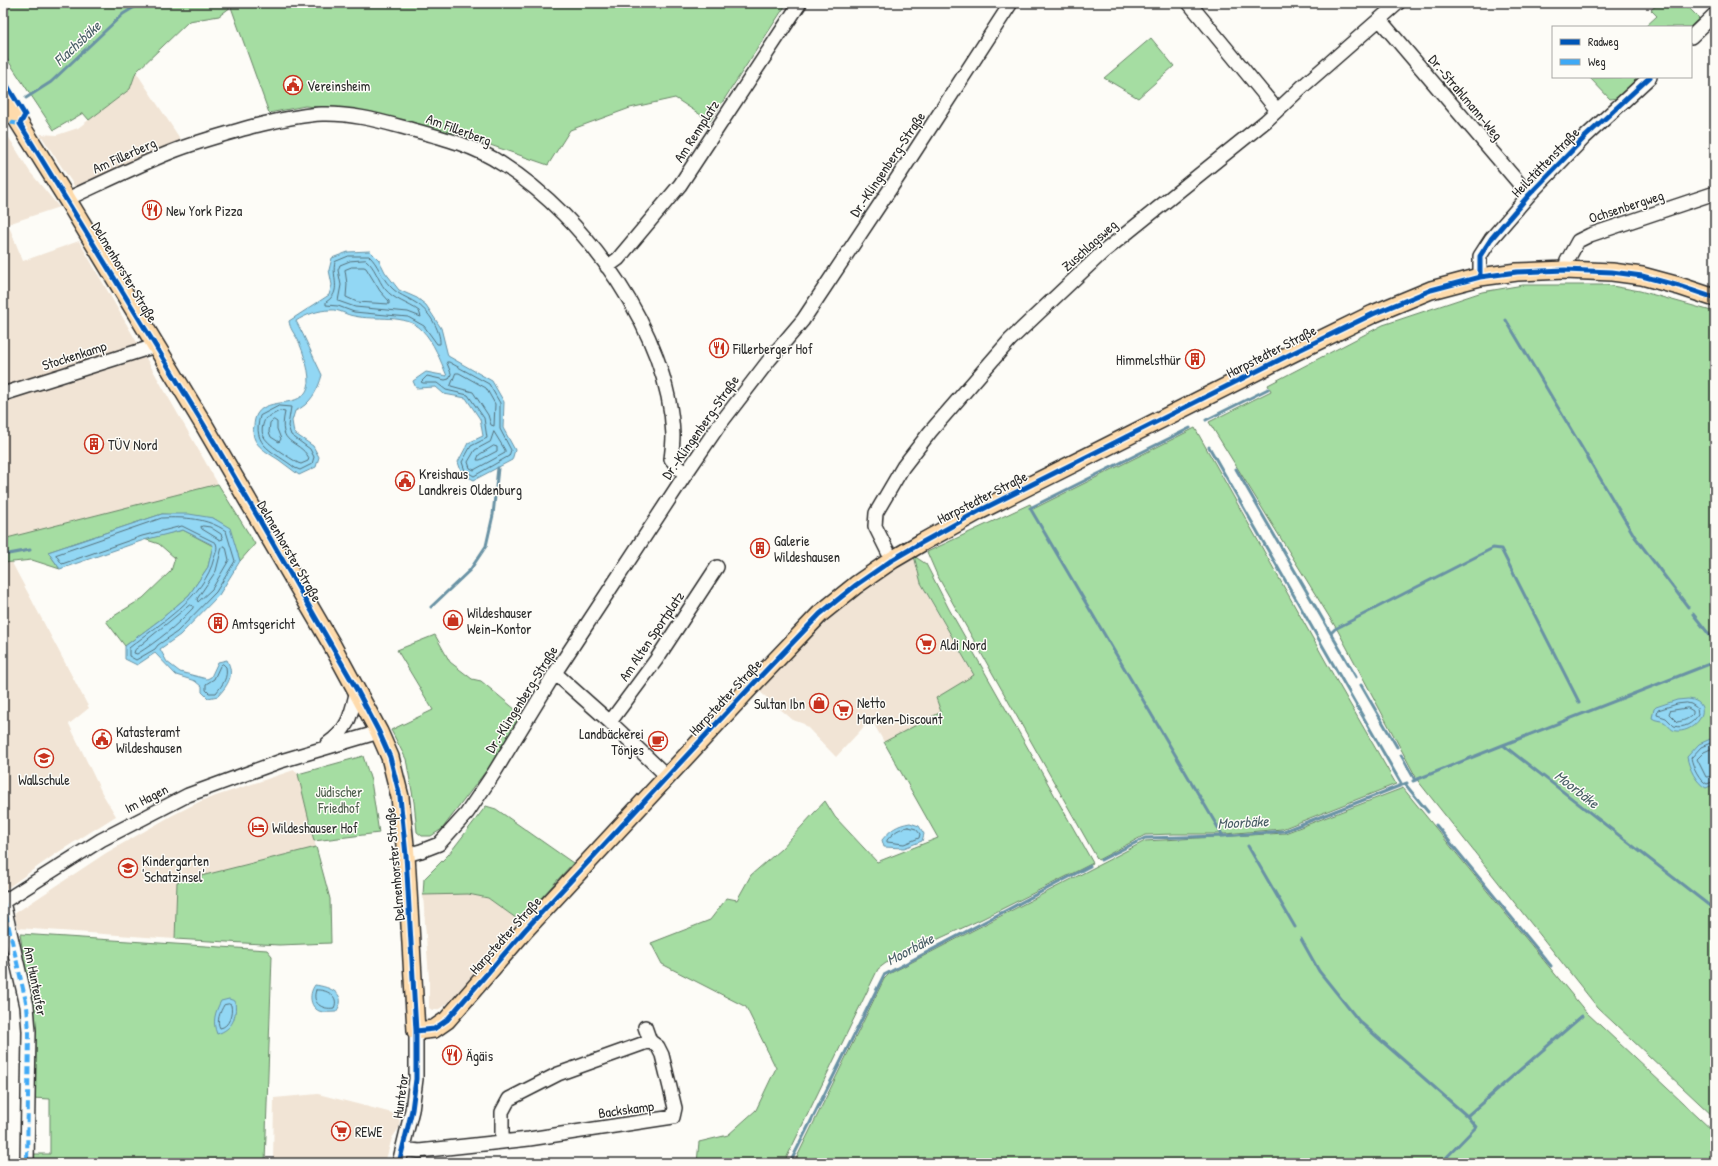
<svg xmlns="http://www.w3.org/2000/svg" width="1718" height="1166" viewBox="0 0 1718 1166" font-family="'Patrick Hand',sans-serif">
	<rect width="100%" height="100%" fill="#fdfcf7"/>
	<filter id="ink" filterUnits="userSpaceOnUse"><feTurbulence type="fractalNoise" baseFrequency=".025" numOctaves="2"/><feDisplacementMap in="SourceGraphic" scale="8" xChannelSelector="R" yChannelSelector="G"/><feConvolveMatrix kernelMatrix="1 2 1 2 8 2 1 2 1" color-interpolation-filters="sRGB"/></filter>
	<g filter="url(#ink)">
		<path fill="#f1e4d5" d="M 136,72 L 183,143 L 77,190 L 40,134 L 57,135 L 78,128 L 130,89 Z
			M 3,128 L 30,172 L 59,207 L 8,224 L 23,261 L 79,241 L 218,484 L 3,539 Z
			M 914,556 L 921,584 L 974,676 L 936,698 L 942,712 L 884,742 L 871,719 L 836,757 L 804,724 L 793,720 L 759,691 L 829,616 L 877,579 Z
			M 11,561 L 89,708 L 69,724 L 102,793 L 116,816 L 57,853 L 3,891 L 3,563 Z
			M 294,770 L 298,774 L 316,847 L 177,882 L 175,939 L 18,928 L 14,914 L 106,853 L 173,815 L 201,801 Z
			M 438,894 L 468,894 L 488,898 L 520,921 L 451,1001 L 439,1009 L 432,1010 L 429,1008 L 429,978 L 423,895 Z
			M 318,1094 L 400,1115 L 399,1128 L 392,1138 L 385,1163 L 273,1163 L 274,1098 Z"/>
		<path fill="#a5dda2" stroke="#688466" d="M 6,3 L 787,3 L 710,121 L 675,98 L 630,108 L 570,130 L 548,165 L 470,138 L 366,111 L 305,106 L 269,113 L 231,7 L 219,16 L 189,21 L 136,72 L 130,89 L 89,120 L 83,113 L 54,130 L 3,53 L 3,5 Z
			M 1659,3 L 1684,3 L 1699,18 L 1690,27 L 1645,27 L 1657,16 L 1651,10 Z
			M 1151,38 L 1174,66 L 1138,98 L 1104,78 Z
			M 1639,77 L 1617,98 L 1610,99 L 1590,78 Z
			M 1523,285 L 1606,285 L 1640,291 L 1715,312 L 1715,1118 L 1598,1008 L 1418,781 L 1338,631 L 1209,422 L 1271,391 L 1268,385 L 1383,325 L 1482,292 Z
			M 1195,428 L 1331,671 L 1396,784 L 1282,829 L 1225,834 L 1174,834 L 1145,835 L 1098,860 L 937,575 L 927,552 L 1030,504 L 1033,509 Z
			M 218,484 L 255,544 L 240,561 L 229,528 L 213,518 L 162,514 L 48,552 L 60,569 L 32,560 L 3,563 L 3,539 Z
			M 183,530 L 213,546 L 208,567 L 189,595 L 161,619 L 125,646 L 106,621 L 143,598 L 171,571 L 175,558 L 159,544 L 144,539 Z
			M 914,556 L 926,564 L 949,609 L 1093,863 L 982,919 L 886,963 L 878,969 L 784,1163 L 697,1163 L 699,1142 L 728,1135 L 756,1110 L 776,1068 L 746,1007 L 662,964 L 651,943 L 710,920 L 727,898 L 737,900 L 751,875 L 781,849 L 825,801 L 835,817 L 877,862 L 938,838 L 884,742 L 941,712 L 936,698 L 974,675 L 921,583 Z
			M 435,635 L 450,662 L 472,679 L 481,681 L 522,715 L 492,763 L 442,829 L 431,836 L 422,836 L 417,832 L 414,802 L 406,759 L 391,730 L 433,710 L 397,650 Z
			M 363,756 L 371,781 L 379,833 L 314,841 L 298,774 Z
			M 1403,788 L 1586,1012 L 1715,1133 L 1715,1163 L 794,1163 L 884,979 L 889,974 L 1145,841 L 1285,833 Z
			M 486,806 L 496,809 L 573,863 L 520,921 L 488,898 L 468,894 L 423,895 L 424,879 L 449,854 Z
			M 316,847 L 330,899 L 331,943 L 279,945 L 175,939 L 177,882 Z
			M 20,934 L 267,950 L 272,956 L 265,1163 L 31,1163 L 31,1154 L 50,1154 L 50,1099 L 32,1098 L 29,990 Z"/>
		<path fill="#92d7f4" stroke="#6992a4" d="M 370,251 L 379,260 L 385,272 L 399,290 L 417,298 L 426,305 L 441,328 L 448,356 L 492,381 L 504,402 L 503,428 L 515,450 L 512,460 L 474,480 L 462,474 L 458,462 L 468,443 L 483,436 L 480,419 L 466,398 L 444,394 L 436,387 L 416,388 L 413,381 L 426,372 L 447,376 C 440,360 434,342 422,330 C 406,313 375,321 354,316 C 346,315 339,309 330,310 C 319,310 305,315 296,321 C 306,339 313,357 322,375 C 318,390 310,405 295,411 L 292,421 L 294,433 L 313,446 L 319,457 L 316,467 L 299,475 C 292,470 286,465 279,460 C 267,452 249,444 254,426 C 254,423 255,417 257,414 C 268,396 301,410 308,387 C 312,377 303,351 298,340 C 294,333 290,329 289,321 L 329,295 L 332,285 L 329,270 L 332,258 L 348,252 Z
			M 162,514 L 189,514 L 213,518 L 230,528 L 240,561 L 219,595 L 180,635 L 160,649 L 167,662 L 180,672 L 207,679 L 211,677 L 218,662 L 227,660 C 235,675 228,685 218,696 L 208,698 L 202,692 L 202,687 L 195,681 L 176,675 L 155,653 L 137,665 L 125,659 L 125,646 L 161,619 L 189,595 L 208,567 L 213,545 L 183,530 L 144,540 L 60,569 L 48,552 Z
			M 1688,699 C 1716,702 1698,733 1676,731 C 1670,730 1669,725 1664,722 C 1660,720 1656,721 1652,718 L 1654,709 L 1656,707 L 1677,700 Z
			M 1715,737 L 1715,784 L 1706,788 C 1696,783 1689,768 1687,757 L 1699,744 Z
			M 910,823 L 919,826 L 924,834 L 922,841 L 904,848 L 884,847 L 882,840 C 890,830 897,825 910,823 Z
			M 315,985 C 330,987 349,994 336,1012 C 331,1012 324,1013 319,1011 C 309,1006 309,993 315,985 Z
			M 229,999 L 235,1001 C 237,1017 233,1029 217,1034 C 212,1022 215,1012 221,1001 Z"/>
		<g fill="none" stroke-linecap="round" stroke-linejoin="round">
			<path stroke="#54707b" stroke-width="1" d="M 349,256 L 369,256 C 378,264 381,277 390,286 C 398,295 407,297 416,303 C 428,310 441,330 440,344 L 437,344 L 424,326 L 408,317 L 354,312 L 338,306 L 326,305 L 326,302 C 343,291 331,278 335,262 Z
				M 366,260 C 375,267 378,280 385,289 C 394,300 408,303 419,311 L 421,317 L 408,312 L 355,307 L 338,301 L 341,285 L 338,270 L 340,265 L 350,261 Z
				M 352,267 L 364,267 L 366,268 L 380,291 L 389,301 L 389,304 L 357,302 L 346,297 L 347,284 L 345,270 Z
				M 447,362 L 449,362 L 489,384 L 500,403 L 500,429 L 511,450 L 509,456 L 474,476 L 465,471 L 462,462 L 471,446 L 487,438 L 484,418 L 468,395 L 446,390 L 437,383 L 423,383 L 421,382 L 427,376 L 445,380 L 449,379 L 451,374 Z
				M 456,373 L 459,373 L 486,388 L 495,404 L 494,426 L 491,425 L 488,415 L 473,392 L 451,386 Z
				M 279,406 L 291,407 L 288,426 L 291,435 L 310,449 L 314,457 L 312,464 L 300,470 L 295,468 C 274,451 251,447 260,416 Z
				M 280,411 L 285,412 C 277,447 298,438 309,458 L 308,461 L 301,464 L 298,463 C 289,457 267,445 263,435 C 261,430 263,424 265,419 Z
				M 274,420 L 277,422 L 277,429 L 281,439 L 279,442 L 271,437 L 269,432 L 270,423 Z
				M 494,432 L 505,450 L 505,453 L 474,470 L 470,468 L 468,462 L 475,450 L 490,442 Z
				M 494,446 L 497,447 L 497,451 L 480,460 L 477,460 L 479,455 Z
				M 162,518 C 185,517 207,518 226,531 L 235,561 L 216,592 L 177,632 L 158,645 L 155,649 L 136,660 L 129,656 L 129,648 C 159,624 205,597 214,558 C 216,553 218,548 216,543 L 182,526 L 142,536 L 62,564 L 56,555 Z
				M 203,526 L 210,527 L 221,534 L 223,539 L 220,540 L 202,529 L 201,527 Z
				M 224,546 L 226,547 L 229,560 L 212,589 L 198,602 L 197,599 L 216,571 L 222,547 Z
				M 190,605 L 193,606 L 193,608 C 176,626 158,641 137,654 L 134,653 L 135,650 Z
				M 223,664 L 226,667 C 228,678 223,684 216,693 L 209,693 L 206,690 L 206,684 L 214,679 L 220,666 Z
				M 1687,703 L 1691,704 L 1697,708 L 1698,715 C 1693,723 1684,729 1674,726 L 1666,718 L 1657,715 L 1658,710 L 1677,704 Z
				M 1688,708 L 1693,711 L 1693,714 C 1689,719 1683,721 1677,722 L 1669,714 L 1670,711 Z
				M 1715,741 L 1701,747 L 1691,758 C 1693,767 1699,780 1707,784 L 1715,781
				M 1715,747 L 1704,752 L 1697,759 L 1706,777 L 1715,776
				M 909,827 L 916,829 L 920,834 L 919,838 L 904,844 L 887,842 L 887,840 C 894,832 899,828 909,827 Z
				M 316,990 C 326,989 340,996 334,1008 C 322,1010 311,1003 316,990 Z
				M 229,1004 L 231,1005 C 233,1014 229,1027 220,1028 C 216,1021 220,1012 224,1005 Z"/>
			<path stroke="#6992a4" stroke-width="3" d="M 26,98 L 51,82 L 123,14 L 141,3
				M 1506,320 L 1635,537 L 1688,607
				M 1206,420 L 1268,389
				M 1190,428 L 1030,508 L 1223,836
				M 1209,447 L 1402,785
				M 1236,469 L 1356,677
				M 3,555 L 30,550
				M 431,607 L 470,570 L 486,546 L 493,515 L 498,468
				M 1693,614 L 1715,642
				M 1331,633 L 1335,629 L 1493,548 L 1501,549 L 1579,702
				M 1361,685 L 1397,747
				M 1503,745 L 1712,663
				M 1401,755 L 1415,780
				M 1413,781 L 1503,745 L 1715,910
				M 1405,784 L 1428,812
				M 1436,825 L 1551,966
				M 1248,846 L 1295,927
				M 1101,860 L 1145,838 L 1223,836 L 1284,831 L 1407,783
				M 1301,939 L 1319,971 L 1359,1021 L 1467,1116 L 1476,1127 L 1441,1163
				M 1467,1116 L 1582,1016
				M 790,1163 L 884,975 L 1090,866"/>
			<g stroke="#2b2b2b" stroke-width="16">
				<path id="minor" d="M 1189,3 L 1277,110
					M 1380,20 L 1529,195
					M 1691,37 L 1715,14
					M 67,199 C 102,183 136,166 171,152 C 198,141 226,134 254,126 C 276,121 298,115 322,114 C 349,113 376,120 402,127 C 436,136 472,144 502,164 C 586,217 669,333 673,435 C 673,443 672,451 671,459 L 685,475
					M 607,267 L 618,259 L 680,185 L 800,3
					M 1565,270 L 1567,261 L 1578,241 L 1590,235 L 1715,193
					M 1480,277 L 1480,256 L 1491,239 L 1529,195 L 1585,137 L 1650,77
					M 3,394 L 155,346
					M 892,560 L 875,526 L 876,513 L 903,467 L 930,432 L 1010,340 L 1102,253 L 1266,121 L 1302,87 L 1398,3
					M 555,673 L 610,722 L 668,777
					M 610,722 L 656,660 L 717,567
					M 327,744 C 349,729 351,715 357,690
					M 406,855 L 421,851 L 439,844 L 467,813 L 494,773 L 555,673 L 685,475 L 717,428 L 770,359 L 803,320 L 902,171 L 1011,3
					M 3,902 L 101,840 L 188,795 L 281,761 L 379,732
					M 3,902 L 27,1006 L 29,1031 L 27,1163
					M 645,1027 L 650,1041
					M 403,1149 L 419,1151 L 502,1142 L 502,1112 L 509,1099 L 558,1074 L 639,1045 L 650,1041 L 658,1047 L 662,1055 L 675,1108 L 673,1117 L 529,1139 L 502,1142
					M 399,1163 L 412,1110 L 416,1079 L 416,1031"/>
			</g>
			<g stroke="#2b2b2b" stroke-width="20">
				<path id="major" d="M 3,97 L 67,199 L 204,425 L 332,645 L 379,732 L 390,757 L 400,797 L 406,855 L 416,1031 L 434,1029 L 447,1020 L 525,930 L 755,682 L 820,614 L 856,585 L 892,560 L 921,543 L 979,511 L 1293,353 L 1373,314 L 1431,290 L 1480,277 L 1517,272 L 1565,270 L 1612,272 L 1642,276 L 1679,286 L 1715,298"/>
			</g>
			<use href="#minor" stroke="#fdfcf7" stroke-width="13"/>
			<use href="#major" stroke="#fedbac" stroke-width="17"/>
			<path stroke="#3fa9f5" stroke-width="4" stroke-dasharray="8 4" stroke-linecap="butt" d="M 3,114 L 8,122 L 20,124 L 21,122
				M 3,902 L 27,1006 L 29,1031 L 27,1163"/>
			<g stroke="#fdfcf7" stroke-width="8">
				<path id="cycleway" d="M 3,79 L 25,115 L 20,124
					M 20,124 L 204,425 L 259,519 L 357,690 L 379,732 L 390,757 L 400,797 L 406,855 L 416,1031 L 416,1079 L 412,1110 L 399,1163
					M 1480,277 L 1480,256 L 1491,239 L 1529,195 L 1585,137 L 1650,77
					M 416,1031 L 434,1029 L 447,1020 L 525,930 L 755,682 L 820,614 L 856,585 L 892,560 L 921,543 L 979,511 L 1293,353 L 1373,314 L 1431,290 L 1480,277 L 1517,272 L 1565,270 L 1612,272 L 1642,276 L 1679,286 L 1715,298"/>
			</g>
			<use href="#cycleway" stroke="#0057b8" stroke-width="5"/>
		</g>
	</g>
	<defs>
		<g id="civic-ring" transform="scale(1)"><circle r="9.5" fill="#fdfcf7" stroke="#c8321e" stroke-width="1.5"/><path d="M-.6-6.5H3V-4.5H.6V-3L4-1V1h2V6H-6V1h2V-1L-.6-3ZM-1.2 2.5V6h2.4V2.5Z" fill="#c8321e"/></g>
		<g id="restaurant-ring" transform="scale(1)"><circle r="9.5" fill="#fdfcf7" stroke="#c8321e" stroke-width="1.5"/><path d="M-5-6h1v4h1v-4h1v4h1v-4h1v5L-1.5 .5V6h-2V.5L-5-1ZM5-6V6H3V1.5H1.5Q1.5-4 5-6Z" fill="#c8321e"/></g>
		<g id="building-ring" transform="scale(1)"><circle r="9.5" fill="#fdfcf7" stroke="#c8321e" stroke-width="1.5"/><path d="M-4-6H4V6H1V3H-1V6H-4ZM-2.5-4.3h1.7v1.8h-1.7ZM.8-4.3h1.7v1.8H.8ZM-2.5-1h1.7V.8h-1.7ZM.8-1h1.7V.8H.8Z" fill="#c8321e"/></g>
		<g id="shop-ring" transform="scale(1)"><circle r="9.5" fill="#fdfcf7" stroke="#c8321e" stroke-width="1.5"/><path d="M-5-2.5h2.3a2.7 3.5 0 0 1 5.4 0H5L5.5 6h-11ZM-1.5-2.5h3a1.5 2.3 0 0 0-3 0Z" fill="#c8321e"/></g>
		<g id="supermarket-ring" transform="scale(1)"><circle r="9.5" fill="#fdfcf7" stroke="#c8321e" stroke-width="1.5"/><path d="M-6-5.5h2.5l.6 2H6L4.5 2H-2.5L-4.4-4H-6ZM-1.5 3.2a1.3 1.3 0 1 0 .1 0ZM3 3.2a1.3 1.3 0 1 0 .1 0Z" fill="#c8321e"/></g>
		<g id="cafe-ring" transform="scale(1)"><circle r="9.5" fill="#fdfcf7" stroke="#c8321e" stroke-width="1.5"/><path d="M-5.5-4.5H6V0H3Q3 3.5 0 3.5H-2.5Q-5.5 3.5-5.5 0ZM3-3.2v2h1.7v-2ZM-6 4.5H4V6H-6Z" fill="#c8321e"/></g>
		<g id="school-ring" transform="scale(1)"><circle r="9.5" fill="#fdfcf7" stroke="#c8321e" stroke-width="1.5"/><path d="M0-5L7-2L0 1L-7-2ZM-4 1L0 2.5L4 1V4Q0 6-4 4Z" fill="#c8321e"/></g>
		<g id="hotel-ring" transform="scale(1)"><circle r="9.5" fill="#fdfcf7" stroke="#c8321e" stroke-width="1.5"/><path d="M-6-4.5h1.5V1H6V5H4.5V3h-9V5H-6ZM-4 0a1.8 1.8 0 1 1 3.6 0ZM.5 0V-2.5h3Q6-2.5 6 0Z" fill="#c8321e"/></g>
	</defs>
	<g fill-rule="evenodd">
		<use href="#civic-ring" x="293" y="85"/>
		<use href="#restaurant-ring" x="152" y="210"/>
		<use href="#restaurant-ring" x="719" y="348"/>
		<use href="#building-ring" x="1195" y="359"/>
		<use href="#building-ring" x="94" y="444"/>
		<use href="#civic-ring" x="405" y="481"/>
		<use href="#building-ring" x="760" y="548"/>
		<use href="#shop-ring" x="453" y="620"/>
		<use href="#building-ring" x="218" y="623"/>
		<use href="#supermarket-ring" x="926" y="644"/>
		<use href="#shop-ring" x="819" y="703"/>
		<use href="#supermarket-ring" x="843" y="710"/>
		<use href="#civic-ring" x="102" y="739"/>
		<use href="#cafe-ring" x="658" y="741"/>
		<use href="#school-ring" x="44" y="758"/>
		<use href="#hotel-ring" x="258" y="827"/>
		<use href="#school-ring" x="128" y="868"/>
		<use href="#restaurant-ring" x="452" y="1055"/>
		<use href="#supermarket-ring" x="341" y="1131"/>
	</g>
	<g text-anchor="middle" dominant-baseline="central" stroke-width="3" stroke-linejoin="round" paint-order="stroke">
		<g font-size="14" fill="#2b2b2b" stroke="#fdfcf7" text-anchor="start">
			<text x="307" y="85">Vereinsheim</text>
			<text x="166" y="210">New York Pizza</text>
			<text x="733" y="348">Fillerberger Hof</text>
			<text x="1181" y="359" text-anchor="end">Himmelsthür</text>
			<text x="108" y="444">TÜV Nord</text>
			<text x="419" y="473">Kreishaus<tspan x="419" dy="16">Landkreis Oldenburg</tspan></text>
			<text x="774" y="540">Galerie<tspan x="774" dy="16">Wildeshausen</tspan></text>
			<text x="467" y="612">Wildeshauser<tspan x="467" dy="16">Wein-Kontor</tspan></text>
			<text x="232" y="623">Amtsgericht</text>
			<text x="940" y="644">Aldi Nord</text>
			<text x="857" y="702">Netto<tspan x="857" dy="16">Marken-Discount</tspan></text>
			<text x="805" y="703" text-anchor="end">Sultan Ibn</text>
			<text x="116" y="731">Katasteramt<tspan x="116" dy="16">Wildeshausen</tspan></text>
			<text x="644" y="733" text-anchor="end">Landbäckerei<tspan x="644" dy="16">Tönjes</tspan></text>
			<text x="44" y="779" text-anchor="middle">Wallschule</text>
			<text x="272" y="827">Wildeshauser Hof</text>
			<text x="142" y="860">Kindergarten<tspan x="142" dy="16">'Schatzinsel'</tspan></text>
			<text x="466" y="1055">Ägäis</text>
			<text x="355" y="1131">REWE</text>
		</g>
		<g font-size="14" fill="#2b2b2b" stroke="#fdfcf7">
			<text transform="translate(1466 97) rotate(50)">Dr.-Strahlmann-Weg</text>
			<text transform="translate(459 129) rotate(20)">Am Fillerberg</text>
			<text transform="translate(696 131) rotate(-57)">Am Rennplatz</text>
			<text transform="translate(124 155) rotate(-24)">Am Fillerberg</text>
			<text transform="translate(1545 162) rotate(-46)">Heilstättenstraße</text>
			<text transform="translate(887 164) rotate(-56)">Dr.-Klingenberg-Straße</text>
			<text transform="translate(1626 206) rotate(-18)">Ochsenbergweg</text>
			<text transform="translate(1089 245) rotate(-42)">Zuschlagsweg</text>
			<text transform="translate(125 272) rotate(59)">Delmenhorster Straße</text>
			<text transform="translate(1271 351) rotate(-27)">Harpstedter Straße</text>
			<text transform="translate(74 355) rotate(-18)">Stockenkamp</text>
			<text transform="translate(700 427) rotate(-55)">Dr.-Klingenberg-Straße</text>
			<text transform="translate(982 497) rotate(-27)">Harpstedter Straße</text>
			<text transform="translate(290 551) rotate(60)">Delmenhorster Straße</text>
			<text transform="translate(651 636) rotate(-56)">Am Alten Sportplatz</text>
			<text transform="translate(725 697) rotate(-47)">Harpstedter Straße</text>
			<text transform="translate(521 699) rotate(-58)">Dr.-Klingenberg-Straße</text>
			<text transform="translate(146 798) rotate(-27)">Im Hagen</text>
			<text transform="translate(394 864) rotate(-95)">Delmenhorster Straße</text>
			<text transform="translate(505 935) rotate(-48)">Harpstedter Straße</text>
			<text transform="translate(36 981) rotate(79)">Am Hunteufer</text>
			<text transform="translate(400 1096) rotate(-82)">Huntetor</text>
			<text transform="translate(626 1109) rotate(-8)">Backskamp</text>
		</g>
		<g font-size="14" fill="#50604f" stroke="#fdfcf7">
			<text x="339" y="791">Jüdischer<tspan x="339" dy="16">Friedhof</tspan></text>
		</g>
		<g font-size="15" font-style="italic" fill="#4a5f67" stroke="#fdfcf7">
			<text transform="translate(77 43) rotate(-43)">Flachsbäke</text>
			<text transform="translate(1577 789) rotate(38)">Moorbäke</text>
			<text transform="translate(1243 822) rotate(-3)">Moorbäke</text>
			<text transform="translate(910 949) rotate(-28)">Moorbäke</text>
		</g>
	</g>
	<rect width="1718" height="1166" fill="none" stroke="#fdfcf7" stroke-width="16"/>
	<rect x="8" y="8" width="1702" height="1150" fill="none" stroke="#2b2b2b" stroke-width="1.5" filter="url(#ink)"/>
	<rect x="1552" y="26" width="140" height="52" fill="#fdfcf7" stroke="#a9a8a5"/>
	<rect x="1560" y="39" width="20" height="6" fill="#0057b8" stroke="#a9a8a5"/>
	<text x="1588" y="46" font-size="12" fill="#2b2b2b">Radweg</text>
	<rect x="1560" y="59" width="20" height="6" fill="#3fa9f5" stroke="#a9a8a5"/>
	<text x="1588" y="66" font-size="12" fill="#2b2b2b">Weg</text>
</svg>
